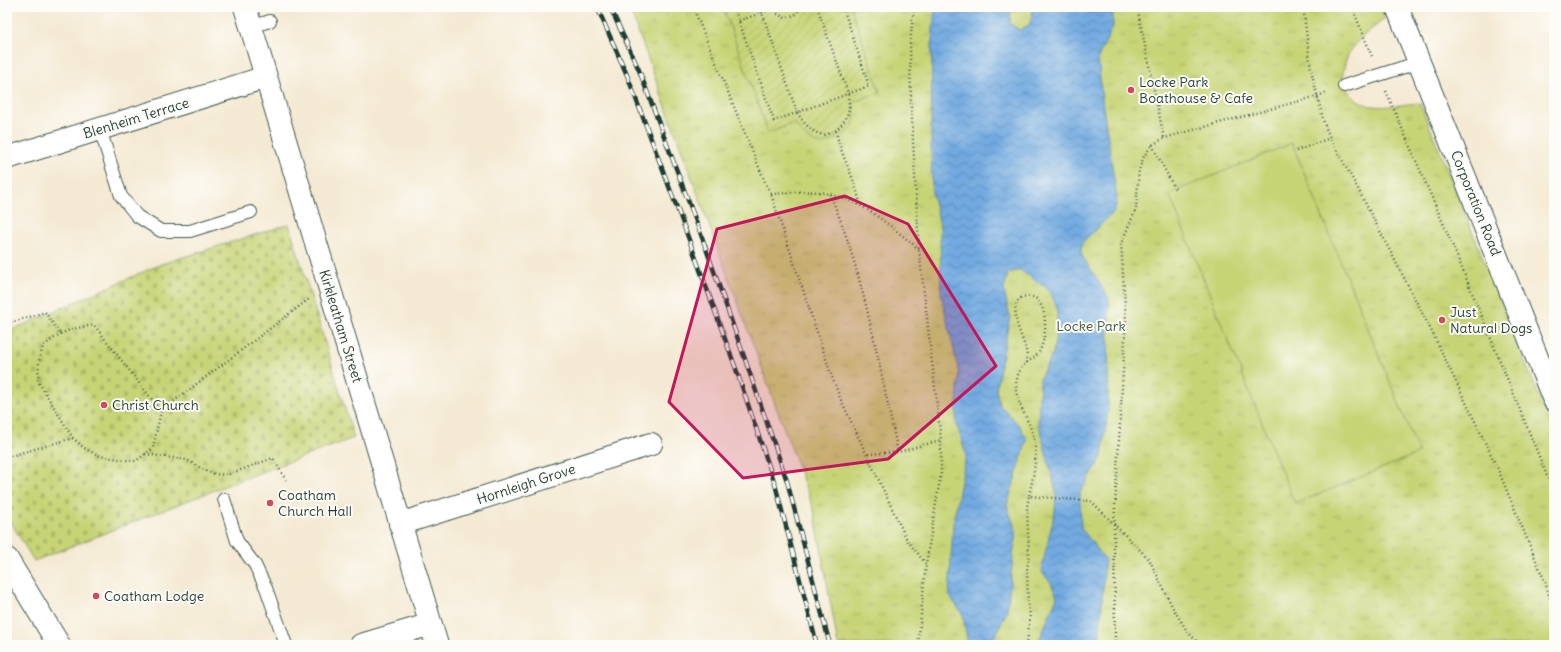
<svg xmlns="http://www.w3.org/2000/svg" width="1561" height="652" viewBox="0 0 1561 652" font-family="Delius,sans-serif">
	<defs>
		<pattern id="cemetery-stones" width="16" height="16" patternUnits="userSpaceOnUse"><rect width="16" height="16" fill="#c7d476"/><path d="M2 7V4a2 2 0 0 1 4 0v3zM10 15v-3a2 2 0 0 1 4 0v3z" fill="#aab767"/></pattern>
		<pattern id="park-tufts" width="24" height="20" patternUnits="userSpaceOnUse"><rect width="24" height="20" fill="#c7d476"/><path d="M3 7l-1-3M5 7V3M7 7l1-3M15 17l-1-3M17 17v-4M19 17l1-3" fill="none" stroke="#aab767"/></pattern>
		<pattern id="garden-furrows" width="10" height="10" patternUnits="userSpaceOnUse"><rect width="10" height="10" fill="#c7d476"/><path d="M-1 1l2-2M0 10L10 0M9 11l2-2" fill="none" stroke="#aab767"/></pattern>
		<pattern id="water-waves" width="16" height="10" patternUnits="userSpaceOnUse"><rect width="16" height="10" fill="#71a9e0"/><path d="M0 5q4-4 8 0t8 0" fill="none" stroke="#5c8bb6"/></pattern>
	</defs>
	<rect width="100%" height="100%" fill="#fdfcf7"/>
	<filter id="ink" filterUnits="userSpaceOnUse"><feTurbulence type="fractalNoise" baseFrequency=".025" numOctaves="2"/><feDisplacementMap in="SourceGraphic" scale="8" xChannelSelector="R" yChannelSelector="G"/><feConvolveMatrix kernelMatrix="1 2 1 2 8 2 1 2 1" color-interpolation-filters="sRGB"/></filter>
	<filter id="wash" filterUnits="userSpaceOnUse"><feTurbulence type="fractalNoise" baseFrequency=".012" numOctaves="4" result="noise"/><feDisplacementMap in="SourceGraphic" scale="16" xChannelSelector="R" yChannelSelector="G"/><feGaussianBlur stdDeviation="0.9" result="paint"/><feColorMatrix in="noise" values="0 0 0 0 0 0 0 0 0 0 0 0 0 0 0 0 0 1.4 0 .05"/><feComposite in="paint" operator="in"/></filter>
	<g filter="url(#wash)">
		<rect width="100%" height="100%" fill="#f4e9d2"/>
		<path fill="url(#cemetery-stones)" stroke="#738855" d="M 289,224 L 354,438 L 243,479 L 34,561 L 7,516 L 7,332 L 161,264 Z"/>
		<path fill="url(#park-tufts)" stroke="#738855" d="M 629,7 L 1381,7 L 1385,18 C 1376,26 1366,33 1357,42 C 1346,53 1337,77 1348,91 C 1353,98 1363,104 1371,106 C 1387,108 1404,104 1420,103 L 1554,433 L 1554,645 L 838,645 L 814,510 Z"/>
		<path fill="url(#garden-furrows)" stroke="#738855" d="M 723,7 L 851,7 L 880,92 L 853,102 C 854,109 856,116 853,124 C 847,136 832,144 818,143 C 808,142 800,131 794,123 L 768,133 Z"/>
		<path fill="#c7d476" stroke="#738855" d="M 1292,143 L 1419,453 L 1295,504 L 1169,194 Z"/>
		<path fill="url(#water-waves)" stroke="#48738a" d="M 935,7 L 1011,7 L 1010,24 L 1020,30 L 1030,24 L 1033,7 L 1113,7 L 1113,27 L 1098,57 L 1102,99 L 1117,198 L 1115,211 L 1082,243 L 1081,254 L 1109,298 L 1108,410 L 1102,457 L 1080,493 L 1081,528 L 1105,559 L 1099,645 L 1037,645 L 1057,597 L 1051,583 L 1041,571 L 1055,511 L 1056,492 L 1038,422 L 1040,378 L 1053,353 L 1057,328 L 1057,309 L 1050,290 L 1020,270 L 1008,273 L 1004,290 L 1010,317 L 996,389 L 999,404 L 1020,426 L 1027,440 L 1007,505 L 1016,531 L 1007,611 L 991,645 L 967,645 L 967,639 L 963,615 L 949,595 L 953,523 L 966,455 L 956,422 L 959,372 L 941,295 L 940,225 L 932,193 L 931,136 L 932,40 Z"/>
	</g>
	<g filter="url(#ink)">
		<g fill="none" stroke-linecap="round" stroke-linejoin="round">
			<g stroke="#3f574c" stroke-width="14">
				<path id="lane" d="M 250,27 L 270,21
					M 1344,86 L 1420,62
					M 100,129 L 121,196 L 137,216 L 161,231 L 190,231 L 251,212
					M 224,499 L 237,541 L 255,565 L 266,588 L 286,645"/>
			</g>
			<g stroke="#3f574c" stroke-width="24">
				<path id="street" d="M 245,7 L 437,645
					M 7,158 L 266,77
					M 400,524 L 651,444
					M 361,645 L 431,624"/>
			</g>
			<g stroke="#3f574c" stroke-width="24">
				<path id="secondary" d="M 7,559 L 59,645"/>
			</g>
			<g stroke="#3f574c" stroke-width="24">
				<path id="primary" d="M 1397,7 L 1554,400"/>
			</g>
			<path stroke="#3f574c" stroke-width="2.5" stroke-dasharray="1 3" stroke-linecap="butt" d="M 693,7 L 765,182 L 771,194 L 830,371 L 840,398 L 907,540 L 926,564 L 918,645
				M 734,7 L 774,121 L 869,86 L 843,7
				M 760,7 L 797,112 C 802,121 810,131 820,134 C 835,137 846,122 849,109 C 850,105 848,98 848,93 L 817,7
				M 914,7 L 910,43 L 911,105 L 919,249 L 941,440 L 941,473 L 926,564
				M 1137,7 L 1164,138
				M 1303,7 L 1311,70 L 1324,123 L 1330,138 L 1358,189 L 1432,332 L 1497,467 L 1545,582 L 1554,611
				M 1352,7 L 1373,59
				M 739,21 L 774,8 L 776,13 L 785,18 L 797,14 L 800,7
				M 1386,91 L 1455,251 L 1554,493
				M 836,131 C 841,157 855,177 860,204
				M 1152,145 L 1176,191
				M 1296,151 L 1330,138
				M 771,194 C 790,193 811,189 829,194 C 865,201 892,228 919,249
				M 830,194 C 835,207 841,220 845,233 C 869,304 882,379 898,452
				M 7,324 L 45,312 L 60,334
				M 1027,363 C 1027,358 1027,354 1026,350 C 1022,335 1008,312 1020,298 C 1027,296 1035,295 1039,302 C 1048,313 1046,340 1039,352 C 1032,363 1020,361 1017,379 C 1012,401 1030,418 1034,439 C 1038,458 1033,477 1029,496
				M 161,411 L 153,448 L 136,461 L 132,461 L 100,456 L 84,448 L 73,438 L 38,381 L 39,361 L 43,346 L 60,334 L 72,329 L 94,325 L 161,411 L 309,299
				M 145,454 L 187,460 L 204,470 L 215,474 L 227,475 L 273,458 L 286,480
				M 868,454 L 898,452 L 941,440
				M 7,457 L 73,438
				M 1027,645 L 1030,614 L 1028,607 L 1027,570 L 1029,554 L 1027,507 L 1029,496 L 1091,501 L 1149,559 L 1174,610 L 1187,631 L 1200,645
				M 1115,645 L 1114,524 L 1126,321 L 1121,244 L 1136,209 L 1139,170 L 1144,156 L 1152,145 L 1164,138 L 1318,96 L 1328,92"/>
			<use href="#lane" stroke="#fff" stroke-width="12"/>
			<use href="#street" stroke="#fff" stroke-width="22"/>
			<use href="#secondary" stroke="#fff" stroke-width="22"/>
			<use href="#primary" stroke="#fff" stroke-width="22"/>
			<g stroke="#1f3d34" stroke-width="4.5">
				<path id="rail" d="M 597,7 L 627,75 L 691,245 L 736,369 L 775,484 L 817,645
					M 610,7 L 639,70 L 703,240 L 747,365 L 787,481 L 830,645"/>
			</g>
			<use href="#rail" stroke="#fdfcf7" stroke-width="3" stroke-dasharray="9" stroke-linecap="butt"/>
		</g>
	</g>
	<path fill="#c2185b" fill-opacity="0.2" stroke="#c2185b" stroke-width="3" stroke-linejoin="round" d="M 845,196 L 908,224 L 996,366 L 888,459 L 743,478 L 669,402 L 717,229 Z"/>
	<g fill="#d1495b" stroke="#fdfcf7" stroke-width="1.5">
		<circle cx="1131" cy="90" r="4"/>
		<circle cx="1442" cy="320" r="4"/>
		<circle cx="104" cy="405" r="4"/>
		<circle cx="270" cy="503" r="4"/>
		<circle cx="96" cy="596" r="4"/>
	</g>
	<g text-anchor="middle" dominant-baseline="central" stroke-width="4" stroke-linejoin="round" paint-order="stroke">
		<g font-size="14" fill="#1f3d34" stroke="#fdfcf7" text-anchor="start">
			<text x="1139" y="82">Locke Park<tspan x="1139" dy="16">Boathouse &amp; Cafe</tspan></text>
			<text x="1450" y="312">Just<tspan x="1450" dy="16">Natural Dogs</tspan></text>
			<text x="112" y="405">Christ Church</text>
			<text x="278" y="495">Coatham<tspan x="278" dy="16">Church Hall</tspan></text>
			<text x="104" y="596">Coatham Lodge</text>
		</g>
		<g font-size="14" fill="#1f3d34" stroke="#fdfcf7">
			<text transform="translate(136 118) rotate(-17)">Blenheim Terrace</text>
			<text transform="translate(1476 203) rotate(68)">Corporation Road</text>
			<text transform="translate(341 326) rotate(73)">Kirkleatham Street</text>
			<text transform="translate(526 484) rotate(-18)">Hornleigh Grove</text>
		</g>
		<g font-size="14" fill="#415b41" stroke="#fdfcf7">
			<text x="1091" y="326">Locke Park</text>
		</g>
	</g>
	<rect width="1561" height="652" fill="none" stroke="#fdfcf7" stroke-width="24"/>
</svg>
